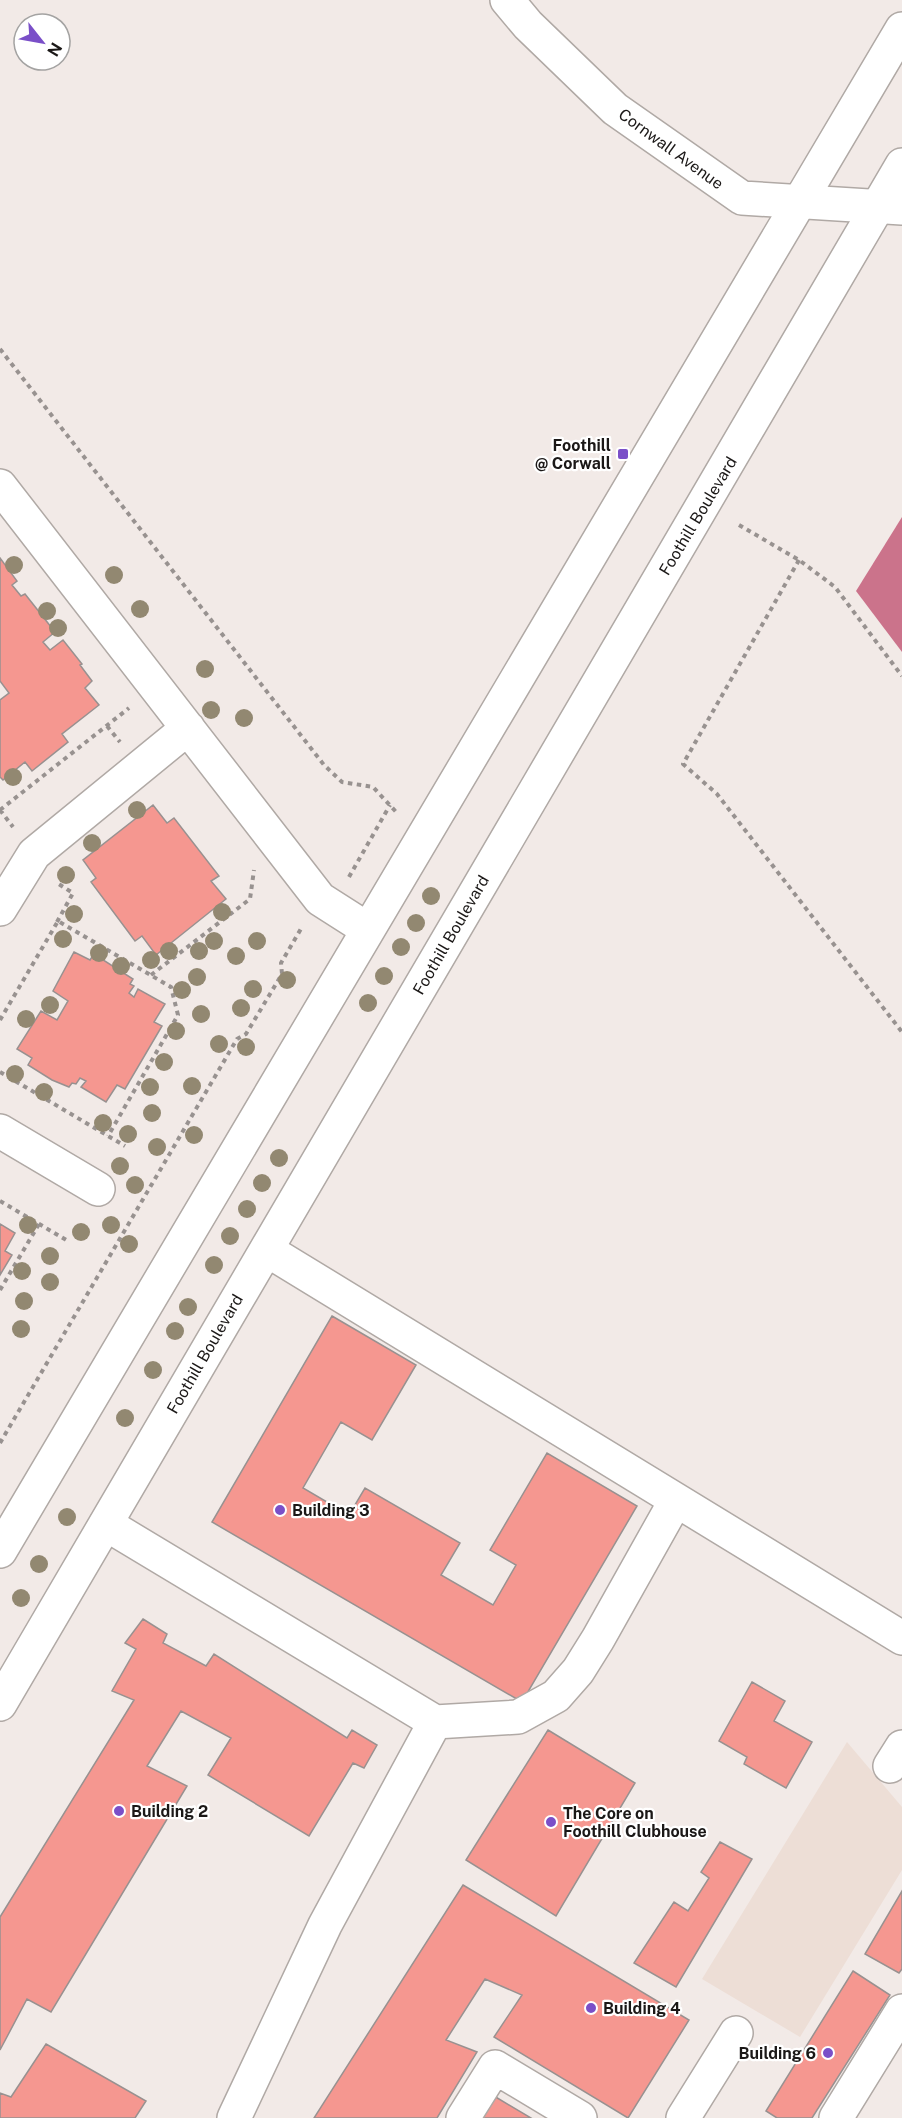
<svg xmlns="http://www.w3.org/2000/svg" width="902" height="2118" viewBox="0 0 902 2118" font-family="'Public Sans',sans-serif">
	<rect width="100%" height="100%" fill="#f2eae7"/>
	<path fill="#edded6" d="M 847,1742 L 902,1807 L 902,1870 L 800,2037 L 702,1979 Z"/>
	<path fill="#cb738b" d="M 902,517 L 902,652 L 856,591 Z"/>
	<path fill="#f59790" stroke="#989190" stroke-width="1.5" d="M 0,558 L 17,581 L 12,585 L 21,596 L 25,594 L 55,632 L 43,642 L 50,650 L 63,640 L 82,664 L 80,665 L 92,681 L 85,688 L 99,705 L 62,734 L 68,742 L 32,771 L 25,762 L 3,780 L 0,777 L 0,700 L 9,693 L 0,681 Z
		M 153,805 L 167,823 L 174,818 L 219,876 L 211,881 L 226,899 L 156,955 L 142,936 L 135,941 L 91,882 L 96,878 L 83,860 Z
		M 74,952 L 90,960 L 94,954 L 133,979 L 130,984 L 134,986 L 129,993 L 134,997 L 138,989 L 165,1004 L 154,1022 L 162,1026 L 125,1089 L 117,1085 L 106,1102 L 81,1087 L 86,1081 L 80,1078 L 76,1084 L 72,1083 L 69,1087 L 52,1080 L 28,1065 L 32,1058 L 17,1049 L 41,1011 L 57,1020 L 68,1001 L 53,991 Z
		M 0,1224 L 15,1233 L 5,1251 L 12,1255 L 0,1275 Z
		M 332,1316 L 416,1365 L 372,1440 L 341,1422 L 303,1488 L 349,1515 L 365,1488 L 460,1543 L 441,1575 L 493,1605 L 516,1565 L 490,1550 L 547,1453 L 637,1506 L 522,1702 L 212,1522 Z
		M 143,1619 L 167,1634 L 163,1643 L 206,1666 L 214,1654 L 347,1738 L 352,1730 L 377,1745 L 364,1768 L 353,1763 L 309,1836 L 208,1775 L 231,1738 L 181,1711 L 147,1766 L 187,1786 L 51,2012 L 27,1999 L 0,2050 L 0,1917 L 134,1700 L 112,1691 L 136,1649 L 125,1643 Z
		M 752,1682 L 785,1701 L 774,1721 L 812,1742 L 786,1788 L 744,1764 L 747,1757 L 719,1741 Z
		M 548,1730 L 635,1783 L 556,1916 L 466,1860 Z
		M 720,1842 L 752,1859 L 676,1987 L 634,1963 L 674,1902 L 688,1911 L 709,1878 L 701,1872 Z
		M 463,1885 L 689,2020 L 628,2118 L 494,2037 L 522,1995 L 485,1979 L 446,2040 L 477,2052 L 437,2118 L 314,2118 Z
		M 902,1891 L 902,1969 L 899,1973 L 865,1954 Z
		M 853,1971 L 890,1995 L 812,2118 L 777,2118 L 766,2111 Z
		M 46,2044 L 146,2101 L 135,2118 L 0,2118 L 0,2093 L 11,2097 Z
		M 494,2096 L 531,2118 L 481,2118 Z"/>
	<g fill="none" stroke-linecap="round" stroke-linejoin="round">
		<g stroke="#b0a9a5" stroke-width="36">
			<path id="minor" d="M 507,0 L 528,25 L 615,109 L 742,198 L 902,208
				M 0,486 L 320,899 L 367,929
				M 0,909 L 34,854 L 188,728
				M 0,1131 L 98,1189
				M 267,1250 L 902,1638
				M 106,1524 L 435,1722 L 518,1717 L 556,1696 L 578,1671 L 598,1639 L 676,1500
				M 890,1766 L 902,1747
				M 234,2118 L 325,1925 L 435,1722
				M 463,2118 L 495,2067 L 580,2118
				M 683,2118 L 736,2033
				M 836,2118 L 902,2011"/>
		</g>
		<g stroke="#b0a9a5" stroke-width="36">
			<path id="major" d="M 0,1551 L 902,29
				M 0,1704 L 902,165"/>
		</g>
		<path stroke="#989290" stroke-width="4" stroke-dasharray="4.5 4.5" stroke-linecap="butt" d="M 0,349 L 324,765 L 342,782 L 373,787 L 398,814
			M 739,525 L 799,560 L 835,587 L 902,676
			M 799,560 L 683,764 L 717,794 L 902,1032
			M 107,726 L 120,742
			M 0,810 L 129,708
			M 0,810 L 13,827
			M 349,877 L 390,805
			M 57,922 L 73,893 L 57,883
			M 151,975 L 250,899 L 254,870
			M 0,1020 L 58,921 L 171,987 L 178,1015 L 108,1136
			M 0,1072 L 125,1146
			M 0,1201 L 68,1241
			M 0,1290 L 39,1224
			M 0,1443 L 237,1039 L 246,1034 L 282,974 L 281,963 L 302,927"/>
		<use href="#minor" stroke="#fff" stroke-width="33"/>
		<use href="#major" stroke="#fff" stroke-width="33"/>
	</g>
	<g fill="#928871">
		<circle cx="14" cy="565" r="9"/>
		<circle cx="114" cy="575" r="9"/>
		<circle cx="140" cy="609" r="9"/>
		<circle cx="47" cy="611" r="9"/>
		<circle cx="58" cy="628" r="9"/>
		<circle cx="205" cy="669" r="9"/>
		<circle cx="211" cy="710" r="9"/>
		<circle cx="244" cy="718" r="9"/>
		<circle cx="13" cy="777" r="9"/>
		<circle cx="137" cy="810" r="9"/>
		<circle cx="92" cy="843" r="9"/>
		<circle cx="66" cy="875" r="9"/>
		<circle cx="431" cy="896" r="9"/>
		<circle cx="222" cy="912" r="9"/>
		<circle cx="74" cy="914" r="9"/>
		<circle cx="416" cy="923" r="9"/>
		<circle cx="63" cy="939" r="9"/>
		<circle cx="214" cy="941" r="9"/>
		<circle cx="257" cy="941" r="9"/>
		<circle cx="401" cy="947" r="9"/>
		<circle cx="169" cy="951" r="9"/>
		<circle cx="199" cy="951" r="9"/>
		<circle cx="99" cy="953" r="9"/>
		<circle cx="236" cy="956" r="9"/>
		<circle cx="151" cy="960" r="9"/>
		<circle cx="121" cy="966" r="9"/>
		<circle cx="384" cy="976" r="9"/>
		<circle cx="197" cy="977" r="9"/>
		<circle cx="287" cy="980" r="9"/>
		<circle cx="253" cy="989" r="9"/>
		<circle cx="182" cy="990" r="9"/>
		<circle cx="368" cy="1003" r="9"/>
		<circle cx="50" cy="1005" r="9"/>
		<circle cx="241" cy="1008" r="9"/>
		<circle cx="201" cy="1014" r="9"/>
		<circle cx="26" cy="1019" r="9"/>
		<circle cx="176" cy="1031" r="9"/>
		<circle cx="219" cy="1044" r="9"/>
		<circle cx="246" cy="1047" r="9"/>
		<circle cx="164" cy="1062" r="9"/>
		<circle cx="15" cy="1074" r="9"/>
		<circle cx="192" cy="1086" r="9"/>
		<circle cx="150" cy="1087" r="9"/>
		<circle cx="44" cy="1092" r="9"/>
		<circle cx="152" cy="1113" r="9"/>
		<circle cx="103" cy="1123" r="9"/>
		<circle cx="128" cy="1134" r="9"/>
		<circle cx="194" cy="1135" r="9"/>
		<circle cx="157" cy="1147" r="9"/>
		<circle cx="279" cy="1158" r="9"/>
		<circle cx="120" cy="1166" r="9"/>
		<circle cx="262" cy="1183" r="9"/>
		<circle cx="135" cy="1185" r="9"/>
		<circle cx="247" cy="1209" r="9"/>
		<circle cx="28" cy="1225" r="9"/>
		<circle cx="111" cy="1225" r="9"/>
		<circle cx="81" cy="1232" r="9"/>
		<circle cx="230" cy="1236" r="9"/>
		<circle cx="129" cy="1244" r="9"/>
		<circle cx="50" cy="1256" r="9"/>
		<circle cx="214" cy="1265" r="9"/>
		<circle cx="22" cy="1271" r="9"/>
		<circle cx="50" cy="1282" r="9"/>
		<circle cx="24" cy="1301" r="9"/>
		<circle cx="188" cy="1307" r="9"/>
		<circle cx="21" cy="1329" r="9"/>
		<circle cx="175" cy="1331" r="9"/>
		<circle cx="153" cy="1370" r="9"/>
		<circle cx="125" cy="1418" r="9"/>
		<circle cx="67" cy="1517" r="9"/>
		<circle cx="39" cy="1564" r="9"/>
		<circle cx="21" cy="1598" r="9"/>
	</g>
	<g fill="#7a4fc8" stroke="#fff" stroke-width="2">
		<rect x="617" y="448" width="12" height="12" rx="3"/>
		<circle cx="280" cy="1510" r="6"/>
		<circle cx="119" cy="1811" r="6"/>
		<circle cx="551" cy="1822" r="6"/>
		<circle cx="591" cy="2008" r="6"/>
		<circle cx="828" cy="2053" r="6"/>
	</g>
	<g text-anchor="middle" dominant-baseline="central" stroke-width="4.5" stroke-linejoin="round" paint-order="stroke">
		<g font-size="16" fill="#1b1817" stroke="#fff">
			<text transform="translate(671 149) rotate(36)">Cornwall Avenue</text>
			<text transform="translate(698 516) rotate(-59)">Foothill Boulevard</text>
			<text transform="translate(451 935) rotate(-60)">Foothill Boulevard</text>
			<text transform="translate(205 1354) rotate(-60)">Foothill Boulevard</text>
		</g>
		<g font-size="16" font-weight="bold" fill="#1b1817" stroke="#fff" text-anchor="start">
			<text x="611" y="445" text-anchor="end">Foothill<tspan x="611" dy="18">@ Corwall</tspan></text>
			<text x="292" y="1510">Building 3</text>
			<text x="131" y="1811">Building 2</text>
			<text x="563" y="1813">The Core on<tspan x="563" dy="18">Foothill Clubhouse</tspan></text>
			<text x="603" y="2008">Building 4</text>
			<text x="816" y="2053" text-anchor="end">Building 6</text>
		</g>
	</g>
	<g transform="translate(42 42) rotate(121)"><circle r="28" fill="#ffffff" stroke="#a4a3a2" stroke-width="1.5"/>
	<path d="M0-4.5L10 22L0 15L-10 22Z" fill="#7a4fc8"/>
	<text y="-9" font-size="16" font-weight="bold" text-anchor="middle" fill="#1b1817">N</text>
	</g>
</svg>
